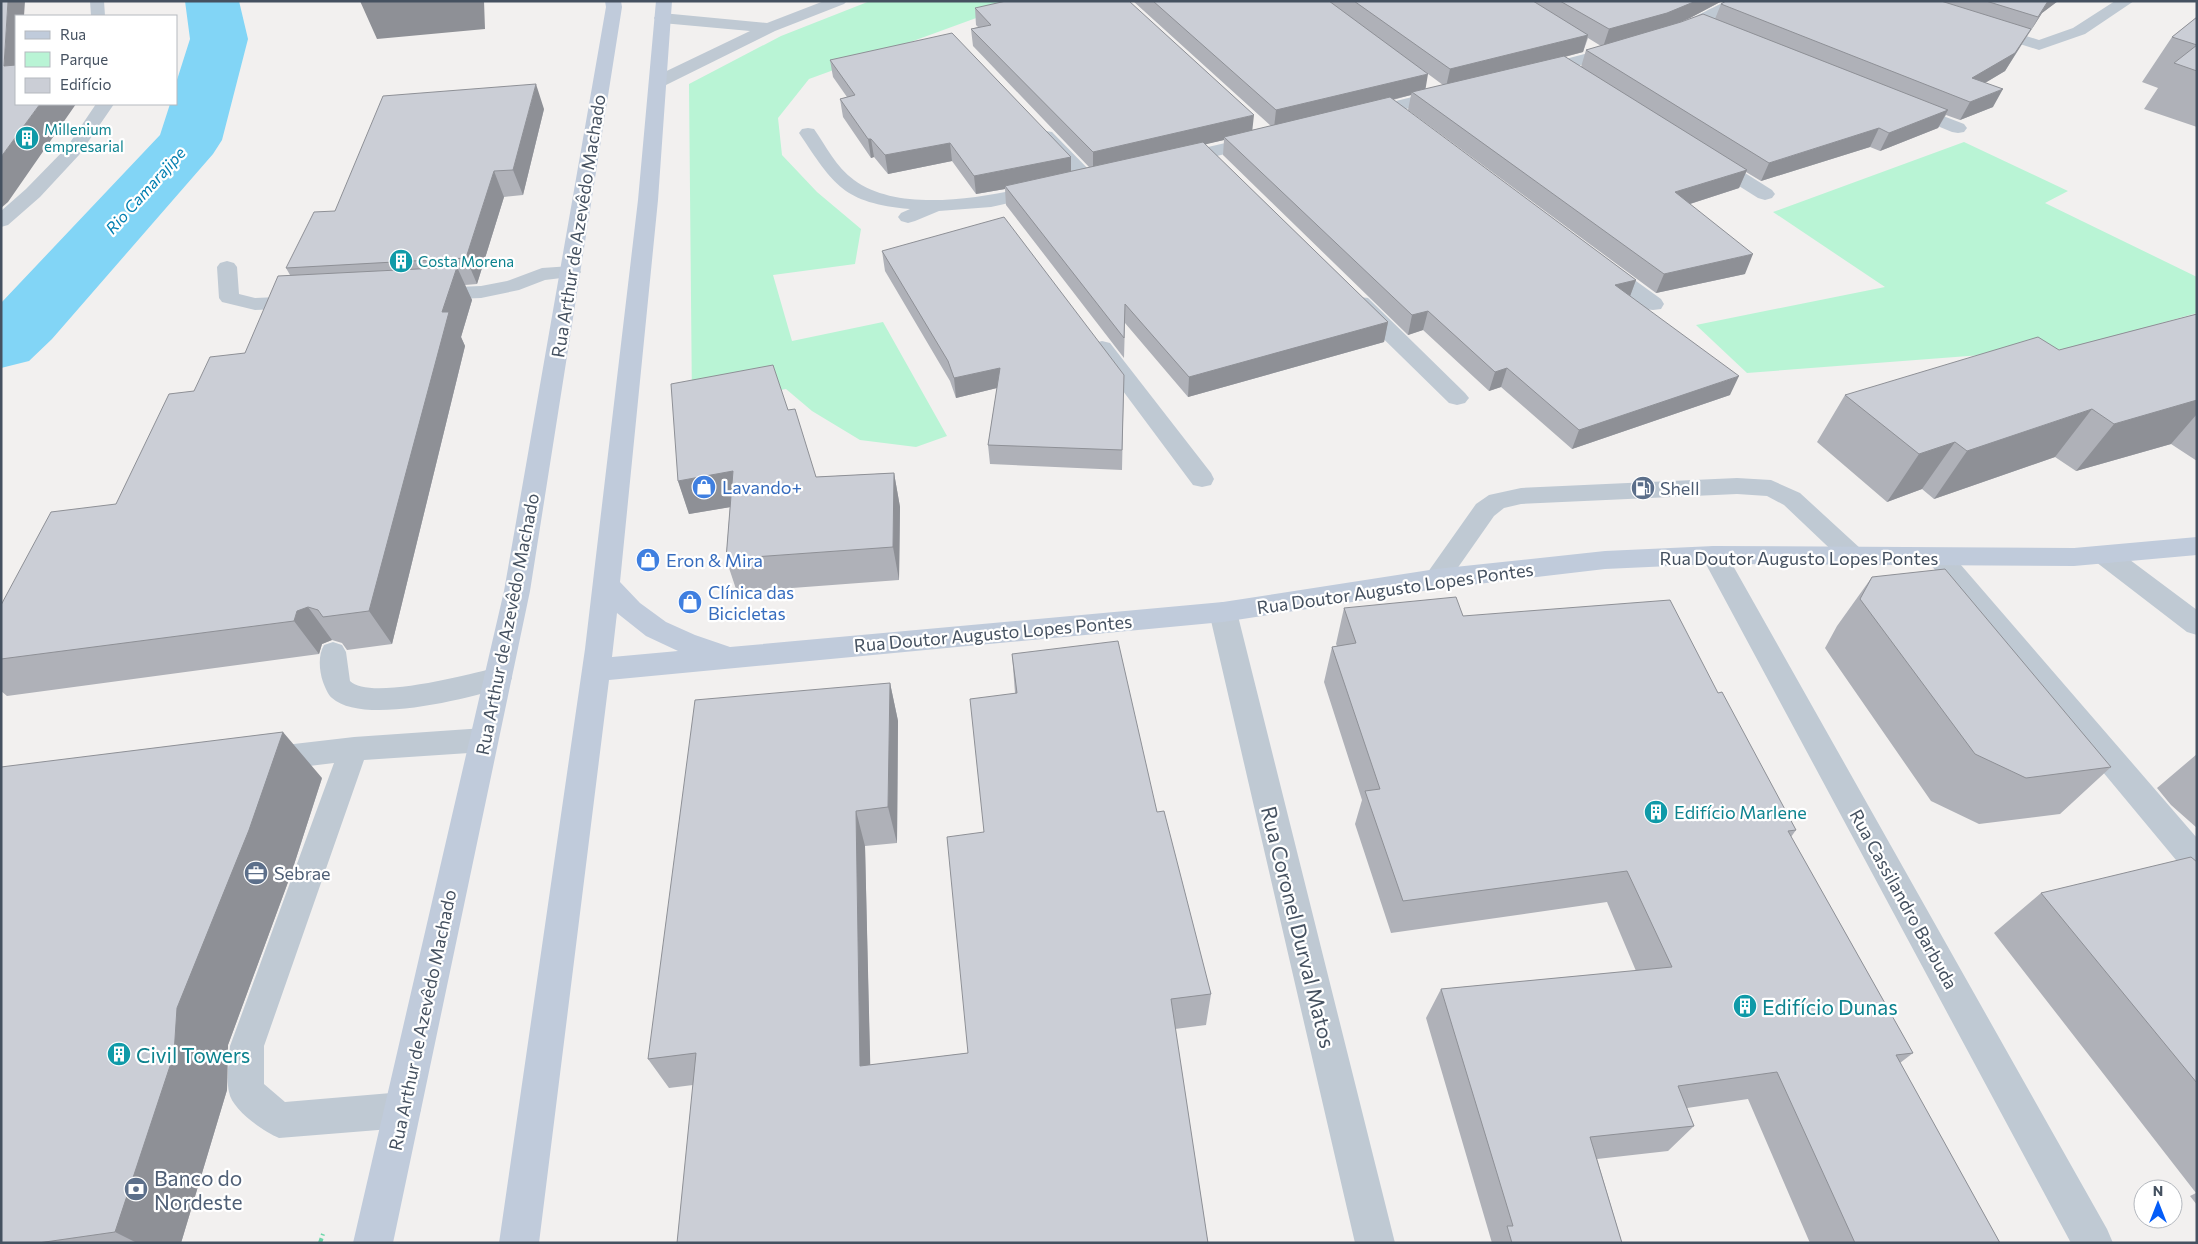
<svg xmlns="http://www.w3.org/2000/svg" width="2198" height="1244" viewBox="0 0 2198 1244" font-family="Commissioner,sans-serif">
	<rect width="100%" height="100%" fill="#f2f0ef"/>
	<path fill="#b9f4d5" d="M 870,1 L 1023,1 L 809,79 L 778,118 L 782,155 L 817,192 L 861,229 L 855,264 L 773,275 L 792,341 L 883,322 L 947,436 L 916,447 L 860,440 L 812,411 L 786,389 L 692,405 L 689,84 L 781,36 Z
		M 1964,142 L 2068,191 L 2045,203 L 2197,277 L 2197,313 L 2073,348 L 1747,373 L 1696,325 L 1885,287 L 1773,212 Z"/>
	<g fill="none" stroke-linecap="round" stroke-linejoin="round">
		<path fill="#82d5f6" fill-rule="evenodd" d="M 185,1 L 239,1 L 248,39 L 222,140 L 213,154 L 52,339 L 29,361 L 1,368 L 1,303 L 160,135 L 170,104 L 176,104 L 176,83 L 190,39 Z"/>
		<path stroke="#6dd7aa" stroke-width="4" stroke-dasharray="5 3" stroke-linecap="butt" d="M 320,1243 L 323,1234"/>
		<path fill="#bfc9d3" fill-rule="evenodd" d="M 90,1 L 104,1 L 105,16 L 91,16 Z
			M 227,261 L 234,263 L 237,267 L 239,294 L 255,298 L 301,296 L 308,298 L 311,302 L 308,306 L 301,308 L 255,310 L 222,302 L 219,298 L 217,267 L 220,263 Z
			M 571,266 L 578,268 L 581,272 L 578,276 L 545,280 L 519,290 L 481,298 L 434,300 L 427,298 L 424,294 L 427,290 L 434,288 L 481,286 L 507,281 L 542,268 Z
			M 1737,478 L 1771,480 L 1800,493 L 1861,549 L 1865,555 L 1861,561 L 1852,564 L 1843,561 L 1784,505 L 1767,496 L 1737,494 L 1521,504 L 1504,508 L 1494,516 L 1445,586 L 1436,588 L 1427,586 L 1423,579 L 1476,504 L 1489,495 L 1521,488 Z
			M 333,642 L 342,645 L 346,652 L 350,681 C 369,701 471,674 498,667 L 508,670 L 512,678 L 508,686 C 471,698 363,726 332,698 C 328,695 325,687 323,682 C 319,670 318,655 324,645 Z
			M 484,728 L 494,732 L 498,740 L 494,748 L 484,752 L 364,760 L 264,1046 L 264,1084 L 285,1102 L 403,1092 L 415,1098 L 421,1110 L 415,1122 L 403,1128 L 279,1138 C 263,1131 232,1110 229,1092 C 226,1079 229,1060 230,1046 L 334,763 L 268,771 L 258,767 L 254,759 L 258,751 L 268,747 L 354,737 Z"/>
		<path fill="#bfc9d3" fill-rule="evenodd" d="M 824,1 L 847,1 L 844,4 L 775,31 L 664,86 L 652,86 L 650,82 L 652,78 L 750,31 L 662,23 L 656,21 L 654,18 L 656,15 L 662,13 L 767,23 Z
			M 1726,1 L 1746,1 L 1743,4 C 1727,13 1689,39 1671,34 L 1669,31 C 1672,27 1717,6 1726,1 Z
			M 2115,1 L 2134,1 L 2085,34 L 2039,50 L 1982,32 L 1980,29 L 1982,26 L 1988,24 L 2039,40 L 2073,28 Z
			M 1619,45 L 1625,47 L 1627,50 L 1625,53 L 1537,77 L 1531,76 L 1529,72 L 1531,68 Z
			M 1445,89 L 1451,90 L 1454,94 L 1451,98 L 1365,119 L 1359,118 L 1356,114 L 1359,110 Z
			M 1907,102 L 1964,124 L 1967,128 L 1964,132 L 1958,133 L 1952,132 L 1901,111 L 1898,107 L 1901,103 Z
			M 96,104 L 114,104 L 79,155 L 40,197 L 8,225 L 1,227 L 1,211 L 26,189 L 67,147 Z
			M 808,128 L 814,129 C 826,146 836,167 854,180 C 902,215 989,196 1043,184 L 1050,186 L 1053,190 L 1050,194 L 991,207 L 939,211 L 915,221 L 908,223 L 901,221 L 898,217 L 901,213 L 910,209 C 843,203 834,185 799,133 L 802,129 Z
			M 1046,131 L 1052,132 L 1095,176 L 1097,180 L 1095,184 L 1088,186 L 1081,184 L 1040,140 L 1037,136 L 1040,132 Z
			M 1260,135 L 1266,136 L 1269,140 L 1266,144 L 1176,166 L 1169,164 L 1167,160 L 1169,156 Z
			M 1711,154 L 1718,156 L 1772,190 L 1775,194 L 1772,198 L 1765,200 L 1758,198 L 1704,164 L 1702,160 L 1704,156 Z
			M 1604,261 L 1611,263 L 1661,299 L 1664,304 L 1661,309 L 1653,310 L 1645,309 L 1597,271 L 1594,267 L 1597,263 Z
			M 1360,297 L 1368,298 L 1465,393 L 1469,398 L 1465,403 L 1457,405 L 1449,403 L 1352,308 L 1349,303 L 1352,298 Z
			M 1102,341 L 1110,343 L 1211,473 L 1214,479 L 1211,485 L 1202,487 L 1193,485 L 1091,348 L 1094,343 Z
			M 1714,546 L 1723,548 L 1727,555 L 2107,1229 L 2113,1243 L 2071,1243 L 1701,555 L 1705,548 Z
			M 2105,546 L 2114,548 L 2197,610 L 2197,635 L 2187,632 L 2096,562 L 2092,555 L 2096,548 Z
			M 1939,548 L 1948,550 L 2197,838 L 2197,876 L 2186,872 L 1930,564 L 1926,557 L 1930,550 Z
			M 1223,602 L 1233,605 L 1237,612 L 1395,1243 L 1355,1243 L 1209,612 L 1213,605 Z"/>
		<path fill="#c0cbdb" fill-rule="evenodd" d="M 605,1 L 621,1 L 622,7 L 530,591 L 393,1243 L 353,1243 L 504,591 L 606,7 Z
			M 656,1 L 672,1 L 658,200 L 620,582 L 640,603 L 666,622 L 695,635 L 730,647 L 1223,602 L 1436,569 L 1605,551 L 1714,546 L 2074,548 L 2197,537 L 2197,555 L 2074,566 L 1714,564 L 1605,569 L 1436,589 L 1223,622 L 609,680 L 539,1243 L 499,1243 L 585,649 L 638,200 ZM 617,613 L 646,636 L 678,651 L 612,657 Z"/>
	</g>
	<path fill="#afb1b8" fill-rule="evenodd" d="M 1133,1 L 1722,1 L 1690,18 L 1679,23 L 1715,19 L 1721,4 L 1726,1 L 2058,1 L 2042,13 L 2028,35 L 2005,71 L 1985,83 L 1993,107 L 1960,120 L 1946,115 L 1938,128 L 1880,151 L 1870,147 L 1761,181 L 1746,172 L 1739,188 L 1690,204 L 1745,274 L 1656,293 L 1408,110 L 1411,95 L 1393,100 L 1636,280 L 1630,296 L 1730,395 L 1572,449 L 1501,387 L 1489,391 L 1423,330 L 1408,335 L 1223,155 L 1224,140 L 1205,144 L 1388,322 L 1384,342 L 1188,397 L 1125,323 L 1124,358 L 1006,205 L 1005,189 L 976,194 L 952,161 L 888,174 L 874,157 L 871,158 L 843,117 L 840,99 L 847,97 L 833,77 L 830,60 L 1071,157 L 1071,171 L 1089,167 L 973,46 L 971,29 L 978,27 L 976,25 L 975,8 L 1252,130 L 1271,126 ZM 1588,38 L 1601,46 L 1586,50 L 1581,67 L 1565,57 L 1583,52 ZM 1420,68 L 1443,85 L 1425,89 Z
		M 2197,17 L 2197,127 L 2144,109 L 2158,88 L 2142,82 L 2172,37 Z
		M 544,109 L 523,195 L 504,197 L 477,284 L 465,285 L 472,300 L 461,337 L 465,346 L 392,644 L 347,650 L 342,643 L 332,640 L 322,644 L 319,654 L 7,696 L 1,691 L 1,605 L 116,504 L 194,391 L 245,353 L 290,275 L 286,268 L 335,211 Z
		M 882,251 L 1124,375 L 1122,470 L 990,464 L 988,445 L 997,388 L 956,398 L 950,381 L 885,271 Z
		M 2197,314 L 2197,461 L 2171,444 L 2076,471 L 2055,457 L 1934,499 L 1922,489 L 1887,502 L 1817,442 L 1845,395 L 2059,350 Z
		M 788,410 L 816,477 L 894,473 L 900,507 L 899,580 L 737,592 L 726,559 L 730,507 L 689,514 L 678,481 Z
		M 1872,577 L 2111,767 L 2060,814 L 1979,824 L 1931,801 L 1825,648 L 1837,626 Z
		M 1344,608 L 1463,616 L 1718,693 L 1796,830 L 1791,837 L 1913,1053 L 1900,1063 L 2000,1243 L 1810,1243 L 1748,1099 L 1687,1108 L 1694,1126 L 1668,1151 L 1597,1159 L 1622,1243 L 1492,1243 L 1426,1018 L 1441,989 L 1636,971 L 1607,902 L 1391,933 L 1355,824 L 1362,800 L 1324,682 L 1332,647 L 1337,646 L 1336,644 Z
		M 1012,654 L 1157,812 L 1211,994 L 1206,1025 L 1175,1029 L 1208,1243 L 693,1085 L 669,1088 L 648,1059 L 890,683 L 898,721 L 897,843 L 865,846 L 870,1065 L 968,1053 L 984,832 L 1015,693 Z
		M 2197,754 L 2197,828 L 2171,805 L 2157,788 Z
		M 322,778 L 291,874 L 228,1045 L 227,1090 L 181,1243 L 1,1243 Z
		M 2197,862 L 2197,1205 L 2190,1196 L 2196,1193 L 1994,933 L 2041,893 Z"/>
	<path fill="#8e9096" d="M 8,1 L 25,1 L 24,16 L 16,16 L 16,84 L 4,66 Z
		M 360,1 L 484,1 L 485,29 L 377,39 Z
		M 1696,1 L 1722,1 L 1690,18 L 1661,30 L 1603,47 L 1609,29 Z
		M 2048,1 L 2058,1 L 2042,13 L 2028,35 Z
		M 2031,29 L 2005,71 L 1963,96 L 1972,78 Z
		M 1588,35 L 1583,52 L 1446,87 L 1450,69 Z
		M 1428,74 L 1425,92 L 1412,92 L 1411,95 L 1274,128 L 1276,110 Z
		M 536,84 L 544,109 L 523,195 L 513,170 Z
		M 2003,89 L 1993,107 L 1960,120 L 1970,102 Z
		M 40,104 L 76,104 L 8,202 L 1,208 L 1,157 Z
		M 1948,110 L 1938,128 L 1880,151 L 1889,133 Z
		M 1254,115 L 1252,133 L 1224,137 L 1224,140 L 1093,171 L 1093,152 Z
		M 1879,128 L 1870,147 L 1761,181 L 1769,163 Z
		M 868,139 L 871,139 L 874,157 L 871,158 Z
		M 950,143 L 952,161 L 888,174 L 885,155 Z
		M 1071,157 L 1071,176 L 1005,186 L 1005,189 L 976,194 L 974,176 Z
		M 1747,170 L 1739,188 L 1668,211 L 1675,192 Z
		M 494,171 L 504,197 L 477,284 L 466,258 Z
		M 1753,254 L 1745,274 L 1656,293 L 1664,274 Z
		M 457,267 L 472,300 L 461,337 L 465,346 L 392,644 L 369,611 L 442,312 Z
		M 1636,280 L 1629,299 L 1615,285 Z
		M 1428,311 L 1423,330 L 1408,335 L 1412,315 Z
		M 1388,322 L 1384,342 L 1188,397 L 1189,377 Z
		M 1000,368 L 1001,387 L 956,398 L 954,378 Z
		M 1507,368 L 1501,387 L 1489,391 L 1495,372 Z
		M 1739,376 L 1730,395 L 1572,449 L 1579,430 Z
		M 2197,400 L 2197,414 L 2171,444 L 2076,471 L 2114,424 Z
		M 2092,409 L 2055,457 L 1934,499 L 1967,451 Z
		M 1955,442 L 1922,489 L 1887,502 L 1919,454 Z
		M 733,471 L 743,505 L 689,514 L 678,481 Z
		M 894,473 L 900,507 L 899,580 L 893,547 Z
		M 308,607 L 332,640 L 322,644 L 319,654 L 294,621 L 297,611 Z
		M 890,683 L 898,721 L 897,843 L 888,807 Z
		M 283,732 L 322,778 L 291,874 L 228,1045 L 227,1090 L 181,1243 L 137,1243 L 115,1232 L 177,1008 Z
		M 856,811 L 865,846 L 871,1095 L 860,1066 Z"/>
	<path fill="#cbced6" stroke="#8e9096" d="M 1,1 L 8,1 L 4,66 L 16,65 L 16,104 L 40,104 L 1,157 Z
		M 1006,1 L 1129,1 L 1254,115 L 1093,152 L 971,29 L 991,25 L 975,8 Z
		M 1153,1 L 1329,1 L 1428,74 L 1276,110 Z
		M 1354,1 L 1533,1 L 1588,35 L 1450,69 Z
		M 1560,1 L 1696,1 L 1667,13 L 1609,29 Z
		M 1726,1 L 1941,1 L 2031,29 L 2015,53 L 1972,78 L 2003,89 L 1970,102 L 1721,4 Z
		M 1986,1 L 2048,1 L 2038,17 Z
		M 1703,14 L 1948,110 L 1889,133 L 1879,128 L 1769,163 L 1586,50 L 1681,22 Z
		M 2197,17 L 2197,45 L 2172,37 Z
		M 952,33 L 1071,157 L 974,176 L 950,143 L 885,155 L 871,139 L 868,139 L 840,99 L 855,95 L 830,60 Z
		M 2197,45 L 2197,71 L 2174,63 Z
		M 1564,56 L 1747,170 L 1675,192 L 1753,254 L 1664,274 L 1412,92 Z
		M 536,84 L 513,170 L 494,171 L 466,258 L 286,268 L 314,212 L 335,211 L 383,96 Z
		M 1390,97 L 1636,280 L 1615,285 L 1739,376 L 1579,430 L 1507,368 L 1495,372 L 1428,311 L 1412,315 L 1224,137 Z
		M 1203,142 L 1388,322 L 1189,377 L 1125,304 L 1124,338 L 1005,186 Z
		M 1004,217 L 1124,375 L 1122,450 L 988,445 L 1000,368 L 954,378 L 948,361 L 882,251 Z
		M 457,267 L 442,312 L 449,312 L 369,611 L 323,617 L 318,610 L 308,607 L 297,611 L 294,621 L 1,659 L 1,605 L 51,512 L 116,504 L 169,394 L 194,391 L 210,357 L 245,353 L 278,276 Z
		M 2197,314 L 2197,400 L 2114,424 L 2092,409 L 1967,451 L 1955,442 L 1919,454 L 1845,395 L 2038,337 L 2059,350 Z
		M 773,365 L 788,410 L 795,409 L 816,477 L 894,473 L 893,547 L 726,559 L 733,471 L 678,481 L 671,384 Z
		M 1945,569 L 2111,767 L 2026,778 L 1975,754 L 1860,599 L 1872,577 Z
		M 1456,597 L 1463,616 L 1670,600 L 1718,693 L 1722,692 L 1796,830 L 1788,831 L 1913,1053 L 1896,1055 L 2000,1243 L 1855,1243 L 1777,1072 L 1678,1086 L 1694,1126 L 1590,1137 L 1622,1243 L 1512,1243 L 1507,1226 L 1513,1226 L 1441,989 L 1672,967 L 1627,871 L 1403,901 L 1365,791 L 1380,789 L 1332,647 L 1356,643 L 1344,608 Z
		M 1118,641 L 1157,812 L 1164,811 L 1211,994 L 1171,999 L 1208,1243 L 677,1243 L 696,1053 L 648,1059 L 695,700 L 890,683 L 888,807 L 856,811 L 860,1066 L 968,1053 L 947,837 L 984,832 L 970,699 L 1017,693 L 1012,654 Z
		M 283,732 L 249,830 L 177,1008 L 174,1054 L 115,1232 L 38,1243 L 1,1243 L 1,767 Z
		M 2191,857 L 2197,862 L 2197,1083 L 2041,893 Z"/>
	<defs>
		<g id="building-disc" transform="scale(1.25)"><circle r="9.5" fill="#0f9aa8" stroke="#fff"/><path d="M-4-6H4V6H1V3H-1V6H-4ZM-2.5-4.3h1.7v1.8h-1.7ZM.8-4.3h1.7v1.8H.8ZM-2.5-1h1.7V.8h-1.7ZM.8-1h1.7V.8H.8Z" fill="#fff"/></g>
		<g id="shop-disc" transform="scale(1.25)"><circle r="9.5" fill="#3f7fe0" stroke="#fff"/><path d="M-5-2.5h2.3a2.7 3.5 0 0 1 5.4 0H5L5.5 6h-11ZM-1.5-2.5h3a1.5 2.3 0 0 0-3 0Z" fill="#fff"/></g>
		<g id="fuel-disc" transform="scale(1.25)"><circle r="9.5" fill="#5c6f8a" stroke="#fff"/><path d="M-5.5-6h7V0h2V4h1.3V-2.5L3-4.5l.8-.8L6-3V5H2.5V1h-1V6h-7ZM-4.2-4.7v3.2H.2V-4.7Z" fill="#fff"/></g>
		<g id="office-disc" transform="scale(1.25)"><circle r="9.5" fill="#5c6f8a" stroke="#fff"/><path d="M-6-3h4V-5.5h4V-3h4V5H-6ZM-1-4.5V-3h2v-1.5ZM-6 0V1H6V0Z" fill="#fff"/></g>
		<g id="bank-disc" transform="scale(1.25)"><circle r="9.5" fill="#5c6f8a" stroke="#fff"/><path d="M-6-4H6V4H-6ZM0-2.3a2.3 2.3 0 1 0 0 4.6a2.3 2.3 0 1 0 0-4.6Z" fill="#fff"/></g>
	</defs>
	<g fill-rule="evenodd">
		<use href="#building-disc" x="27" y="138"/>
		<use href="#building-disc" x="401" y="261"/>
		<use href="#shop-disc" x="704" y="487"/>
		<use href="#fuel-disc" x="1643" y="488"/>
		<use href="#shop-disc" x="648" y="560"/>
		<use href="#shop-disc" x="690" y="602"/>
		<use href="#building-disc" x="1656" y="812"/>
		<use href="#office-disc" x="256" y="873"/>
		<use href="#building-disc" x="1745" y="1006"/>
		<use href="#building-disc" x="119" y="1054"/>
		<use href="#bank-disc" x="136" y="1189"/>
	</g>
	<g text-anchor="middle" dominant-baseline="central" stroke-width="4.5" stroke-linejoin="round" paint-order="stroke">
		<g font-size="15" fill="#0d838f" stroke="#fff" text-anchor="start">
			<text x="44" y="129">Millenium<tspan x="44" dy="17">empresarial</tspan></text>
			<text x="418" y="261">Costa Morena</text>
		</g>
		<g font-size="16" font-style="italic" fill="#017eb0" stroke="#fff">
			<text transform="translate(145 190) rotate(-48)">Rio Camarajipe</text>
		</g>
		<g font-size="18" fill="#455160" stroke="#fff">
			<text transform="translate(578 226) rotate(-81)">Rua Arthur de Azevêdo Machado</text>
			<text x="1799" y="558">Rua Doutor Augusto Lopes Pontes</text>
			<text transform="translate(1395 588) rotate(-8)">Rua Doutor Augusto Lopes Pontes</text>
			<text transform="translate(507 624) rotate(-79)">Rua Arthur de Azevêdo Machado</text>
			<text transform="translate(993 633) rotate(-5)">Rua Doutor Augusto Lopes Pontes</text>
			<text transform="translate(1904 899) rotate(61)">Rua Cassilandro Barbuda</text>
			<text transform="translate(422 1020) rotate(-78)">Rua Arthur de Azevêdo Machado</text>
		</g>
		<g font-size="18" fill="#366cbe" stroke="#fff" text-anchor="start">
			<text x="722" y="487">Lavando+</text>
			<text x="666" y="560">Eron &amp; Mira</text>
			<text x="708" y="592">Clínica das<tspan x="708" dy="21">Bicicletas</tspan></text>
		</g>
		<g font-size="18" fill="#4e5e75" stroke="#fff" text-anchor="start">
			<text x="1660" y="488">Shell</text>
			<text x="274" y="873">Sebrae</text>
		</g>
		<g font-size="18" fill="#0d838f" stroke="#fff" text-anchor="start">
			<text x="1674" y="812">Edifício Marlene</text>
		</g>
		<g font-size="21" fill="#455160" stroke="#fff">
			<text transform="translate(1299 927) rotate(76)">Rua Coronel Durval Matos</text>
		</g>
		<g font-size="21" fill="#0d838f" stroke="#fff" text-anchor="start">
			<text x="1762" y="1006">Edifício Dunas</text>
			<text x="136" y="1054">Civil Towers</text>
		</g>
		<g font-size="21" fill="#4e5e75" stroke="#fff" text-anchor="start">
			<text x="154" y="1177">Banco do<tspan x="154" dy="24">Nordeste</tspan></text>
		</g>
	</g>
	<rect width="2198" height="1244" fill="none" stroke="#455160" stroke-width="5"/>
	<rect x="15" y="15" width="162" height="90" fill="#ffffff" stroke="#b5b9bf"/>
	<rect x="25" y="31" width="25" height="8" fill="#c0cbdb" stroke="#b5b9bf"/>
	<text x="60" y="40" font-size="15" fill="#455160">Rua</text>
	<rect x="25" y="52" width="25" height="15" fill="#b9f4d5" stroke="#b5b9bf"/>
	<text x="60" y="65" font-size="15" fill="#455160">Parque</text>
	<rect x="25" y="78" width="25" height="15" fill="#cbced6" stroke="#b5b9bf"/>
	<text x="60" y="90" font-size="15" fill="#455160">Edifício</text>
	<g transform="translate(2158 1204)"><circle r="24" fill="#ffffff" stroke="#b5b9bf"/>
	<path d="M0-4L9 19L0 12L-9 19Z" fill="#045cf8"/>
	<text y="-8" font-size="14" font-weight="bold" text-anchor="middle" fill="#455160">N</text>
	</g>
</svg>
